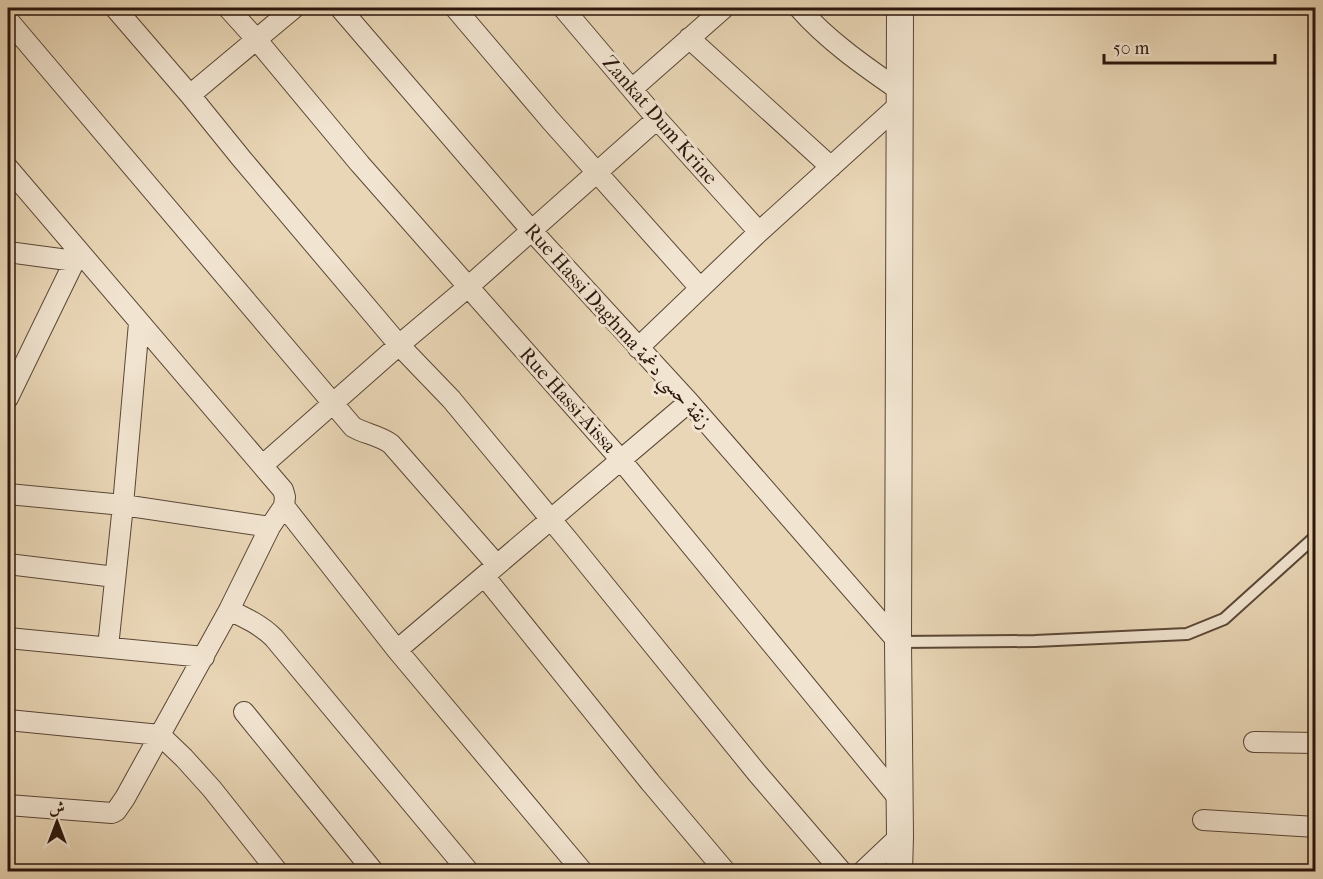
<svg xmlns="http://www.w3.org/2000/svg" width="1323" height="879" viewBox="0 0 1323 879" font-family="'IM FELL French Canon',Amiri,serif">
	<rect width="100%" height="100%" fill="#e9d6b6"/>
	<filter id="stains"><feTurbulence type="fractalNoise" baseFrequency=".00333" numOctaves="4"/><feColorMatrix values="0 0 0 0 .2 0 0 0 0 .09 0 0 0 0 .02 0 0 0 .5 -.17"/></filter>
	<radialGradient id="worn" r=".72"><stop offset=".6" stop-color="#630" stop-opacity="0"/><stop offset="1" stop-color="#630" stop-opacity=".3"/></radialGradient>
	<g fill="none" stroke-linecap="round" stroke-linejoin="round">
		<g stroke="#5a4636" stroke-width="14">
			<path id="service" d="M 898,642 L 1035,641 L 1187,634 L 1224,619 L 1316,536"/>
		</g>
		<g stroke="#5a4636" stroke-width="22">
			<path id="minor" d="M 115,8 L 190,95 L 241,158 L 399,345 L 451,399 L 568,540 L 757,773 L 842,872
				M 228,8 L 256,39 L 360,164 L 621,460 L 899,799
				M 340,8 L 531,230 L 689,402 L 898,642
				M 455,8 L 551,121 L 700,288
				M 563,8 L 657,119 L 759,232
				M 799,8 C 827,40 864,66 899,90
				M 8,20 L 353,427 C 365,434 379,435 391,444 L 497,565
				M 689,38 L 831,167
				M 632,89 L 724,8
				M 190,95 L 294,8
				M 8,168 L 283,490 L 285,497 L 284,506 L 397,650 L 583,872
				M 8,252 L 75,261
				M 638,348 L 759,232 L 899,105
				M 8,398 L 79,252
				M 263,465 L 399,345 L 468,287 L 657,119
				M 8,494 L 123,505 L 270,527
				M 8,564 L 115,577
				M 485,577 L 650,782 L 726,872
				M 229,610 C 246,618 261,625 274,638 L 469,872
				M 8,638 L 204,657
				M 108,647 L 123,505 L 139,323
				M 397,650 L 689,402
				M 244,712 L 374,872
				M 8,720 L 160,735 L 184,758 L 212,789 L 278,872
				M 1254,742 L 1316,743
				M 8,805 L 112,813 L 116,811 L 125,798 L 229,610 L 270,527 L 284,506
				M 1203,820 L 1316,827
				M 862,872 L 900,836"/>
		</g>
		<g stroke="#5a4636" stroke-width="28">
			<path id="tertiary" d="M 899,872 L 900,836 L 898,642 L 900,8"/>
		</g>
		<use href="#service" stroke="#f1e4d0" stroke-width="10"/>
		<use href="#minor" stroke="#f1e4d0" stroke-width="20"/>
		<use href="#tertiary" stroke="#f1e4d0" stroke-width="26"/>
	</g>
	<g text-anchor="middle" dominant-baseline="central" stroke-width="6" stroke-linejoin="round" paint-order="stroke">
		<g font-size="20" fill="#2b160c" stroke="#f1e4d0">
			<text transform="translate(660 120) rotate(49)">Zankat Dum Krine</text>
			<text transform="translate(618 326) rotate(48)">Rue Hassi Daghma زنقة حسي دغمة</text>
			<text transform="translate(568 400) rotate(48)">Rue Hassi-Aissa</text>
		</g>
	</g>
	<rect width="1323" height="879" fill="none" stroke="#e9d6b6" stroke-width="30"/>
	<rect x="9" y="9" width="1305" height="861" fill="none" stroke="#2b160c" stroke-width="3"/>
	<rect x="15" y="15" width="1293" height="849" fill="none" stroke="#2b160c" stroke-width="1.5"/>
	<g transform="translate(57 822)" stroke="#f1e4d0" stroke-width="4.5" paint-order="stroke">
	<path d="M0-4.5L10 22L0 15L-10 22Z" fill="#2b160c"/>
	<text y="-9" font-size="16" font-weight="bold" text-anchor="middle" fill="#2b160c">ش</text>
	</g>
	<path d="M1104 54v9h171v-9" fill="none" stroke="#2b160c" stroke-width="3"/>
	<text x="1113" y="54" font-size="18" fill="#2b160c" stroke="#f1e4d0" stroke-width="4.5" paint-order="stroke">50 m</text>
	<rect width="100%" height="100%" filter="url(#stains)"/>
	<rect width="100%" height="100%" fill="url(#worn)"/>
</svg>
